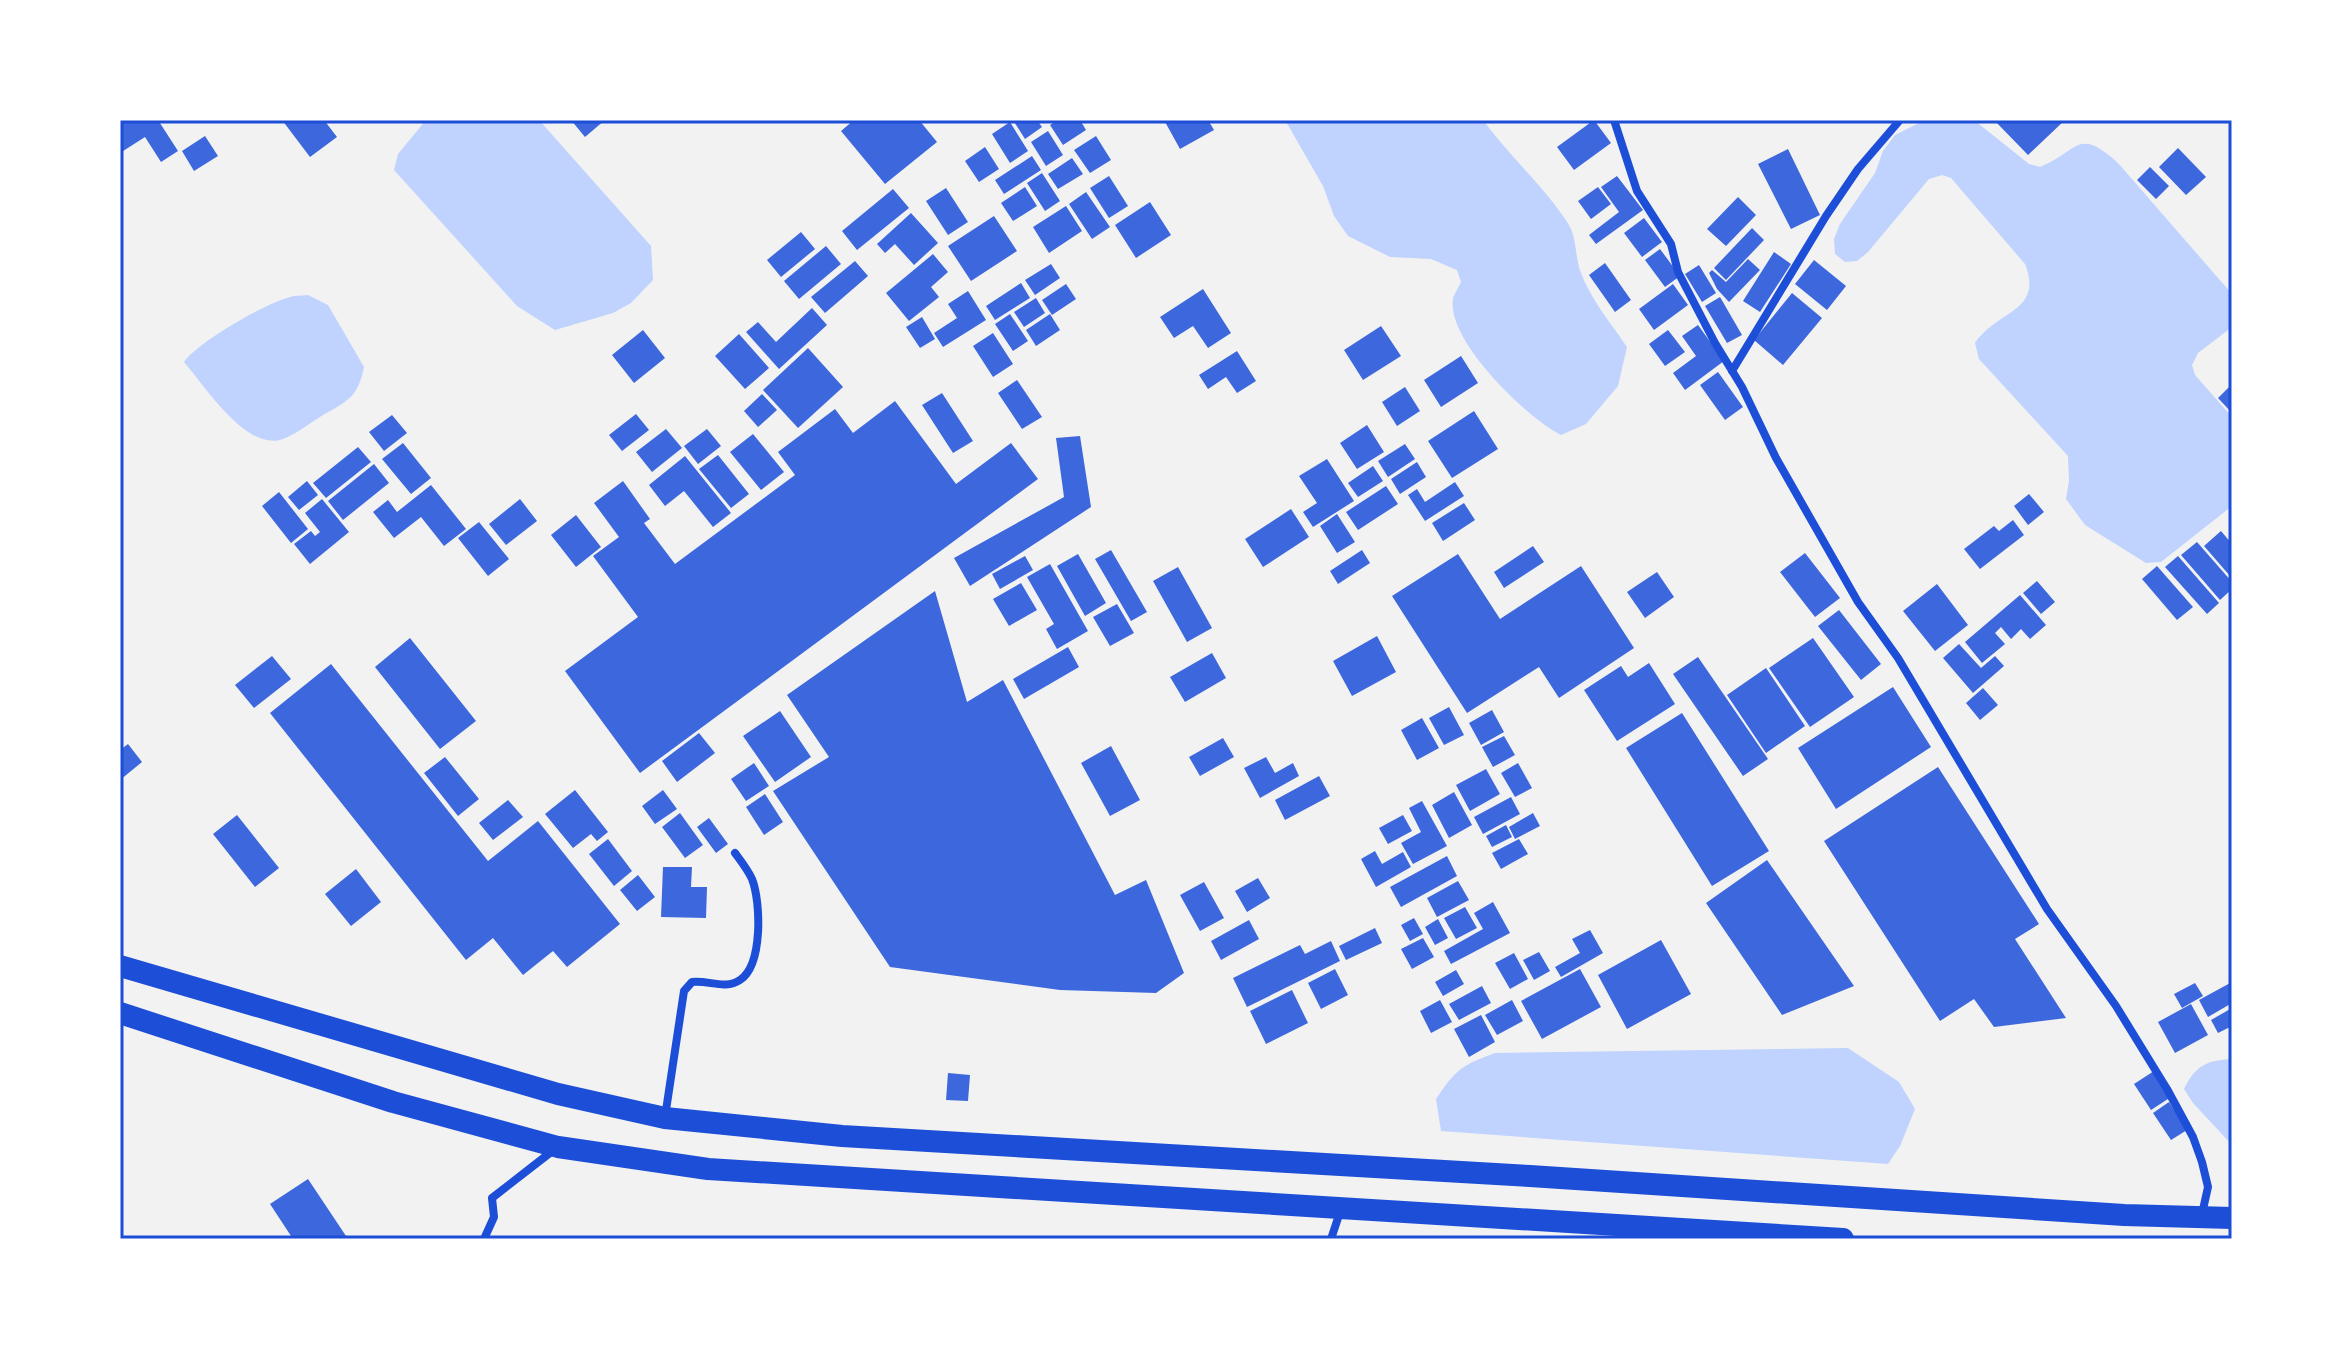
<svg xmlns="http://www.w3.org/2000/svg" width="2352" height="1359" viewBox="0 0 2352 1359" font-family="'Work Sans',sans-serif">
	<rect width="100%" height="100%" fill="#f2f2f2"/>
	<path fill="#bfd3fe" d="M 426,120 L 539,120 L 651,246 L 653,280 L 631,303 L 613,313 L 555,330 L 517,306 L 394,170 L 398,154 Z
		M 1285,120 L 1486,120 L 1486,124 C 1512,159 1546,188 1569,225 C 1577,239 1575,258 1581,273 C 1591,300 1611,323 1627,347 L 1618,386 L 1586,424 L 1561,435 C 1527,418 1446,340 1453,299 C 1454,294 1459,287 1461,282 L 1457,270 L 1431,259 L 1390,257 L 1348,236 L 1334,216 L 1323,186 Z
		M 1942,120 L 1974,120 L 2029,164 L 2040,167 C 2079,151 2077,126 2118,163 L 2232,294 L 2232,327 L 2198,353 L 2192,365 L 2195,375 L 2232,417 L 2232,506 L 2161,562 L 2146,563 L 2085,525 L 2066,499 L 2069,481 L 2068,456 L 1979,359 L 1975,343 C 1997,310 2044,312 2025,264 L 1951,178 L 1942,175 L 1929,179 L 1868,252 L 1857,261 L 1845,262 L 1835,254 L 1834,239 L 1840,224 L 1875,173 L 1883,151 L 1895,135 L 1919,123 Z
		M 308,295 L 328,305 L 364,367 C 358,397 348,401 323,415 C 310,423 294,436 280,440 C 245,449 204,385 184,362 C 198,342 266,303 290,297 C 295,295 302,296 308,295 Z
		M 1848,1048 L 1899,1082 L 1915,1109 L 1900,1146 L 1888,1164 L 1441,1131 L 1436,1099 C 1456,1069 1462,1065 1495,1053 Z
		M 2232,1059 L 2232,1145 L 2193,1103 L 2184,1089 C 2195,1066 2207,1060 2232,1059 Z"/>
	<path fill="#3d67dc" d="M 120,120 L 158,120 L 178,151 L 161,162 L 145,137 L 120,153 Z
		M 282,120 L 324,120 L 337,137 L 310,157 Z
		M 571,120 L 605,120 L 585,137 Z
		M 854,120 L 919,120 L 937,142 L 885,184 L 841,131 Z
		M 1013,120 L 1037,120 L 1042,127 L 1025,139 Z
		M 1058,120 L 1080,120 L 1086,130 L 1063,145 L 1050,125 Z
		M 1164,120 L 1208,120 L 1214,130 L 1180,149 Z
		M 1594,120 L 1611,143 L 1574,170 L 1557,147 Z
		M 1994,120 L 2065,120 L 2028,155 Z
		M 1010,122 L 1028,151 L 1010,163 L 992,134 Z
		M 1048,131 L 1063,155 L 1046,166 L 1031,142 Z
		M 205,136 L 218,156 L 194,171 L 182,151 Z
		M 1096,136 L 1111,160 L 1090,173 L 1074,150 Z
		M 985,147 L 999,169 L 979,182 L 965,161 Z
		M 2178,148 L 2206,177 L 2186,195 L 2159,167 Z
		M 1788,149 L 1820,215 L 1791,229 L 1758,164 Z
		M 1032,156 L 1041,170 L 1004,194 L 995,180 Z
		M 1072,158 L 1083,174 L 1058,189 L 1048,174 Z
		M 2150,167 L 2169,186 L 2156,199 L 2137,180 Z
		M 1042,173 L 1060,201 L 1045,211 L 1027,183 Z
		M 1109,176 L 1128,206 L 1109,218 L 1090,188 Z
		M 1617,176 L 1643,210 L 1596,244 L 1589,235 L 1619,212 L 1601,187 Z
		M 1025,187 L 1037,206 L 1013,221 L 1001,203 Z
		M 1598,187 L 1611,204 L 1591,219 L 1578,201 Z
		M 946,188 L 968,222 L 948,235 L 926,201 Z
		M 893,189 L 909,208 L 857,250 L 842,231 Z
		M 1086,192 L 1110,227 L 1092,239 L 1069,204 Z
		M 1738,197 L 1756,215 L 1726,246 L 1707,229 Z
		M 1150,202 L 1171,235 L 1136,258 L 1115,225 Z
		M 1066,206 L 1082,231 L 1049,253 L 1033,227 Z
		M 911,213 L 938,243 L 914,265 L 895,244 L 885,253 L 877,244 Z
		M 994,216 L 1017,251 L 971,281 L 948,246 Z
		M 1644,218 L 1662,242 L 1642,257 L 1624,233 Z
		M 1752,228 L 1764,240 L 1726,280 L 1714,268 Z
		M 801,232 L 815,249 L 781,277 L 767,260 Z
		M 826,246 L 841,264 L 799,299 L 784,281 Z
		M 1660,249 L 1680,276 L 1665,287 L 1645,260 Z
		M 1774,252 L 1791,264 L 1760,312 L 1743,301 Z
		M 933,254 L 948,272 L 931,287 L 939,297 L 909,321 L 886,293 Z
		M 1748,259 L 1760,270 L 1729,302 L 1717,289 L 1709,273 L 1712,270 L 1726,282 Z
		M 1814,260 L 1846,286 L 1827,310 L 1795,284 Z
		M 855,261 L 868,276 L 825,313 L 811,297 Z
		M 1605,263 L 1631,300 L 1615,312 L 1589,275 Z
		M 1051,264 L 1060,278 L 1035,295 L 1025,280 Z
		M 1699,265 L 1716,293 L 1702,302 L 1685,274 Z
		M 1021,283 L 1030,298 L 995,320 L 986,306 Z
		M 1066,284 L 1076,299 L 1052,315 L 1042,300 Z
		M 1673,284 L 1688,305 L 1654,330 L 1639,309 Z
		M 1203,289 L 1231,333 L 1208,348 L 1193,326 L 1174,338 L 1160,317 Z
		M 968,291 L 986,320 L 943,347 L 934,333 L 957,318 L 948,304 Z
		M 1792,293 L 1822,318 L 1783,365 L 1754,340 Z
		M 1720,297 L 1742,335 L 1727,343 L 1705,306 Z
		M 1036,298 L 1045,313 L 1024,327 L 1014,312 Z
		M 812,308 L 827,325 L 779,369 L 746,332 L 758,322 L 776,342 Z
		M 1010,314 L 1028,341 L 1013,351 L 995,324 Z
		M 1050,314 L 1060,330 L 1036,346 L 1026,330 Z
		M 922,317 L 935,339 L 920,348 L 906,327 Z
		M 1698,325 L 1724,361 L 1685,390 L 1673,373 L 1696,356 L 1682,336 Z
		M 1381,326 L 1401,356 L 1363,380 L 1344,350 Z
		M 643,330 L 665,358 L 634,383 L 612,355 Z
		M 1668,330 L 1685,352 L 1665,366 L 1649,344 Z
		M 993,333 L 1013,364 L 993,377 L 973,346 Z
		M 739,334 L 769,368 L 745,389 L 715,356 Z
		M 808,348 L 843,387 L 798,428 L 763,390 Z
		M 1237,351 L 1256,381 L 1237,393 L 1226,377 L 1208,389 L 1199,375 Z
		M 1461,356 L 1478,383 L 1441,407 L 1424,380 Z
		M 1718,372 L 1743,407 L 1725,420 L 1700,385 Z
		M 1017,380 L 1042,417 L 1022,429 L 998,393 Z
		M 2232,384 L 2232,413 L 2218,398 Z
		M 1405,387 L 1420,411 L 1397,426 L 1382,402 Z
		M 942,393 L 973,441 L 953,453 L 922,405 Z
		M 762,394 L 777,410 L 758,427 L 744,411 Z
		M 895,401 L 956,484 L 1011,443 L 1038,479 L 640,773 L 565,671 L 638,617 L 593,556 L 619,537 L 594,503 L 623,481 L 650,519 L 644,523 L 675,564 L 795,475 L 778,452 L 835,409 L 853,433 Z
		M 1474,411 L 1498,449 L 1452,478 L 1428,441 Z
		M 636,414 L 649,430 L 622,451 L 609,435 Z
		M 392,415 L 407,433 L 384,451 L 369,432 Z
		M 1367,425 L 1384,452 L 1357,469 L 1340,443 Z
		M 666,429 L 682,448 L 652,472 L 636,452 Z
		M 707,429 L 721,446 L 698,464 L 684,446 Z
		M 753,434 L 784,472 L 761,490 L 730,452 Z
		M 1080,436 L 1091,507 L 970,586 L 954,558 L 1064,497 L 1056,438 Z
		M 403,443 L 431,478 L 411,494 L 382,459 Z
		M 1405,444 L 1415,459 L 1388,477 L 1378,461 Z
		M 358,447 L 371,462 L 326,498 L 313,483 Z
		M 718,455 L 749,494 L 731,508 L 699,469 Z
		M 685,456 L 731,513 L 713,527 L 684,491 L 665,506 L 649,485 Z
		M 1327,459 L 1354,501 L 1313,527 L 1303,512 L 1317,503 L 1299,476 Z
		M 1417,462 L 1426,477 L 1400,494 L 1391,479 Z
		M 374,464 L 389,483 L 343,520 L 328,501 Z
		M 1373,466 L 1383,481 L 1358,497 L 1348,483 Z
		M 307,481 L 318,495 L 299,510 L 288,497 Z
		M 1455,482 L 1464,496 L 1425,521 L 1408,495 L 1417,489 L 1425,502 Z
		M 431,485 L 466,529 L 444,546 L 421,517 L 394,538 L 373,512 L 388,500 L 397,512 Z
		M 1386,486 L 1398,504 L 1358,530 L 1346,512 Z
		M 279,492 L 308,529 L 291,543 L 262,506 Z
		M 2029,494 L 2044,512 L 2028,525 L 2014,506 Z
		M 322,499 L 349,532 L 310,564 L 294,544 L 311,531 L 315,536 L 320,532 L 305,513 Z
		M 520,499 L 537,521 L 506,545 L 489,524 Z
		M 1464,503 L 1475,520 L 1443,541 L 1432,523 Z
		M 1291,509 L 1309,537 L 1263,567 L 1245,539 Z
		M 1337,514 L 1355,542 L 1337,553 L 1320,526 Z
		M 576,515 L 601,547 L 576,567 L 551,535 Z
		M 2013,520 L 2024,535 L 1980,569 L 1964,549 L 1994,526 L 1999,531 Z
		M 479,522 L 509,559 L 488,576 L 458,538 Z
		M 2221,531 L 2232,544 L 2230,576 L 2204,546 Z
		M 2197,542 L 2232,582 L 2232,589 L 2220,600 L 2181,555 Z
		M 1533,546 L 1544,562 L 1504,588 L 1494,572 Z
		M 1111,550 L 1147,612 L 1131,621 L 1095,559 Z
		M 1362,550 L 1370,563 L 1338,584 L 1330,571 Z
		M 1805,553 L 1840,598 L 1815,617 L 1780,572 Z
		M 1078,554 L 1106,603 L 1085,616 L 1057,566 Z
		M 1458,554 L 1500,619 L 1581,566 L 1634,648 L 1559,698 L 1539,667 L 1467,713 L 1392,596 Z
		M 1025,556 L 1033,570 L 1000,589 L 992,574 Z
		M 2178,556 L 2219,603 L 2207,614 L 2165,567 Z
		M 1050,564 L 1088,631 L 1057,649 L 1046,629 L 1054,624 L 1027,577 Z
		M 2157,566 L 2193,607 L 2177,620 L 2142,579 Z
		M 1178,567 L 1212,628 L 1187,642 L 1153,581 Z
		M 1657,572 L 1674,597 L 1645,618 L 1627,592 Z
		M 2037,581 L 2055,602 L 2041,614 L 2023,593 Z
		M 1021,583 L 1037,610 L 1009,626 L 993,599 Z
		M 1937,584 L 1968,625 L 1935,651 L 1903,611 Z
		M 935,591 L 967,702 L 1003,680 L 1115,895 L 1146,880 L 1184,973 L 1156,993 L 1060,990 L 890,967 L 773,791 L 829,757 L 787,695 Z
		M 2020,595 L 2046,625 L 2030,639 L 2021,629 L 2011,639 L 2001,627 L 1995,633 L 2005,644 L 1982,663 L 1965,642 Z
		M 1117,604 L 1134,633 L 1110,646 L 1093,617 Z
		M 1839,610 L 1881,664 L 1861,680 L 1818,626 Z
		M 1377,636 L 1396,672 L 1352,696 L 1333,661 Z
		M 410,638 L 476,721 L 440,749 L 375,667 Z
		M 1813,638 L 1854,697 L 1810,727 L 1769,668 Z
		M 1959,644 L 1981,668 L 1995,656 L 2004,666 L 1973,693 L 1943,658 Z
		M 1068,647 L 1079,667 L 1024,699 L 1013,679 Z
		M 1212,653 L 1226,678 L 1185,702 L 1170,677 Z
		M 272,656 L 291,679 L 254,708 L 235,685 Z
		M 1698,657 L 1768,759 L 1743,776 L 1673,674 Z
		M 1649,663 L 1675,704 L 1617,741 L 1584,690 L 1621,666 L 1628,677 Z
		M 331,664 L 488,861 L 538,821 L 620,924 L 567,967 L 553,951 L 523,975 L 493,938 L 466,960 L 270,713 Z
		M 1766,668 L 1805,726 L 1766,753 L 1727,695 Z
		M 1893,687 L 1931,747 L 1836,809 L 1798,748 Z
		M 1983,688 L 1998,705 L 1980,720 L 1966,703 Z
		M 1449,707 L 1464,735 L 1444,745 L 1429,718 Z
		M 1492,710 L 1504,732 L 1481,745 L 1469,723 Z
		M 780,711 L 811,757 L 775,782 L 743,736 Z
		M 1682,713 L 1769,851 L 1712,886 L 1626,748 Z
		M 1422,718 L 1439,748 L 1417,760 L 1401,730 Z
		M 699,733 L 715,753 L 677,782 L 662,761 Z
		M 1504,736 L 1515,755 L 1493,767 L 1482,747 Z
		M 1223,738 L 1234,757 L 1200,776 L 1189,757 Z
		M 128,744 L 142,762 L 120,780 L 120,750 Z
		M 1111,746 L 1140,800 L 1110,816 L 1081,763 Z
		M 445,757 L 479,799 L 458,816 L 424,773 Z
		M 1266,757 L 1275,773 L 1293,763 L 1299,776 L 1260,798 L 1244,768 Z
		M 754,763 L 769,786 L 746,801 L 731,779 Z
		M 1518,763 L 1532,788 L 1515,797 L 1501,773 Z
		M 1938,767 L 2039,924 L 2015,939 L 2066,1018 L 1994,1027 L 1974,999 L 1940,1021 L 1824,841 Z
		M 1486,769 L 1500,794 L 1470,811 L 1456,785 Z
		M 1319,776 L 1330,796 L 1285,820 L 1275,800 Z
		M 575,790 L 608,832 L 597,841 L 591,834 L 573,848 L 545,814 Z
		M 663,790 L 677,809 L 655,824 L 642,806 Z
		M 1454,792 L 1472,825 L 1449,838 L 1432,805 Z
		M 765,794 L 783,822 L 764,835 L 746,807 Z
		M 1511,797 L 1520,814 L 1483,834 L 1474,817 Z
		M 508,800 L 523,817 L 493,840 L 479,823 Z
		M 1422,801 L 1447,846 L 1413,864 L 1401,843 L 1421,832 L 1409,808 Z
		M 680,813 L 703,845 L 685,858 L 662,827 Z
		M 1533,813 L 1540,826 L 1515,839 L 1509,827 Z
		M 237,815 L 279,868 L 255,887 L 213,834 Z
		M 1403,815 L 1412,831 L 1388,844 L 1379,828 Z
		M 709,818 L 728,844 L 716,853 L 697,827 Z
		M 1506,825 L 1512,837 L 1492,847 L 1486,836 Z
		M 608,839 L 632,871 L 614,886 L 589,854 Z
		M 1519,839 L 1528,854 L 1501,869 L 1492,853 Z
		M 1375,851 L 1382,864 L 1403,852 L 1411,867 L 1376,887 L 1361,859 Z
		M 1447,856 L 1457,876 L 1401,907 L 1390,887 Z
		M 1767,860 L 1854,986 L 1782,1015 L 1706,903 Z
		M 663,867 L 692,867 L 691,887 L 707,887 L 706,918 L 661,917 Z
		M 356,869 L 381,902 L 351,926 L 325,894 Z
		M 638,875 L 655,897 L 637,911 L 620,890 Z
		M 1258,878 L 1270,898 L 1247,912 L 1235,891 Z
		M 1458,881 L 1469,900 L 1437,917 L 1427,898 Z
		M 1204,882 L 1224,918 L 1200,931 L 1180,895 Z
		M 1493,902 L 1510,933 L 1451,964 L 1444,951 L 1483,929 L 1474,913 Z
		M 1465,907 L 1477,928 L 1456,939 L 1444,918 Z
		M 1414,918 L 1423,934 L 1410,941 L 1401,925 Z
		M 1438,919 L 1448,938 L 1435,945 L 1425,927 Z
		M 1249,920 L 1259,939 L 1221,960 L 1211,941 Z
		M 1375,928 L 1382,943 L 1346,960 L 1339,946 Z
		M 1590,930 L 1603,953 L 1561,977 L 1555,967 L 1580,953 L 1572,939 Z
		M 1423,938 L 1434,957 L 1412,969 L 1401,949 Z
		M 1661,940 L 1691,994 L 1627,1029 L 1598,975 Z
		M 1331,941 L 1340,961 L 1247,1007 L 1233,978 L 1300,945 L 1305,954 Z
		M 1539,952 L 1550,971 L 1534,980 L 1523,960 Z
		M 1514,953 L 1528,979 L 1510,989 L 1495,963 Z
		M 1335,969 L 1348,995 L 1321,1009 L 1308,983 Z
		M 1580,969 L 1601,1007 L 1542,1039 L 1521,1001 Z
		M 1456,970 L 1464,984 L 1443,996 L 1435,982 Z
		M 2232,982 L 2232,1003 L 2208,1017 L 2199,1000 Z
		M 2195,983 L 2203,996 L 2182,1008 L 2174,994 Z
		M 1482,986 L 1491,1003 L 1459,1020 L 1449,1004 Z
		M 1292,990 L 1308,1023 L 1266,1044 L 1250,1011 Z
		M 1440,1000 L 1452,1022 L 1431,1033 L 1420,1011 Z
		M 1512,1000 L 1523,1021 L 1497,1035 L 1485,1015 Z
		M 2191,1004 L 2208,1035 L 2175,1053 L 2158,1022 Z
		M 2232,1008 L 2232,1026 L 2218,1033 L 2211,1020 Z
		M 1481,1015 L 1495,1042 L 1469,1057 L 1454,1029 Z
		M 2154,1071 L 2171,1097 L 2151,1110 L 2134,1084 Z
		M 948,1073 L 970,1075 L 968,1101 L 946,1100 Z
		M 2169,1102 L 2187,1130 L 2171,1140 L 2153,1113 Z
		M 308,1179 L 348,1239 L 293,1239 L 270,1204 Z"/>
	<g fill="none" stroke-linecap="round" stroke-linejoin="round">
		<path stroke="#1d4ed8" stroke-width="8" d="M 1614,120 L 1637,191 L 1671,244 L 1678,272 L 1715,343 L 1742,387 L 1776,458 L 1858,602 L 1898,658 L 2047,909 L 2116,1006 L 2167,1089 L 2193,1137 L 2202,1162 L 2208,1187 L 2202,1214
			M 1732,371 L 1826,216 L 1858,169 L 1900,120
			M 665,1117 L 684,991 L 692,982 C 709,980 725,990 740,980 C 763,965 761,902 752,879 C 748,870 741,861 735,853
			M 484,1239 L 494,1217 L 492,1198 L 555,1149
			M 1331,1239 L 1340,1212"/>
		<path stroke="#1d4ed8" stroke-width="22" d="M 120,966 L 558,1094 L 665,1118 L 842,1136 L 1530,1176 L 2124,1215 L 2232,1218
			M 120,1013 L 393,1102 L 558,1147 L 708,1169 L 1843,1239"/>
	</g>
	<rect width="2352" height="1359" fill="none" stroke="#ffffff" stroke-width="244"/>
	<rect x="122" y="122" width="2108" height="1115" fill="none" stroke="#1d4ed8" stroke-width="3"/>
</svg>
